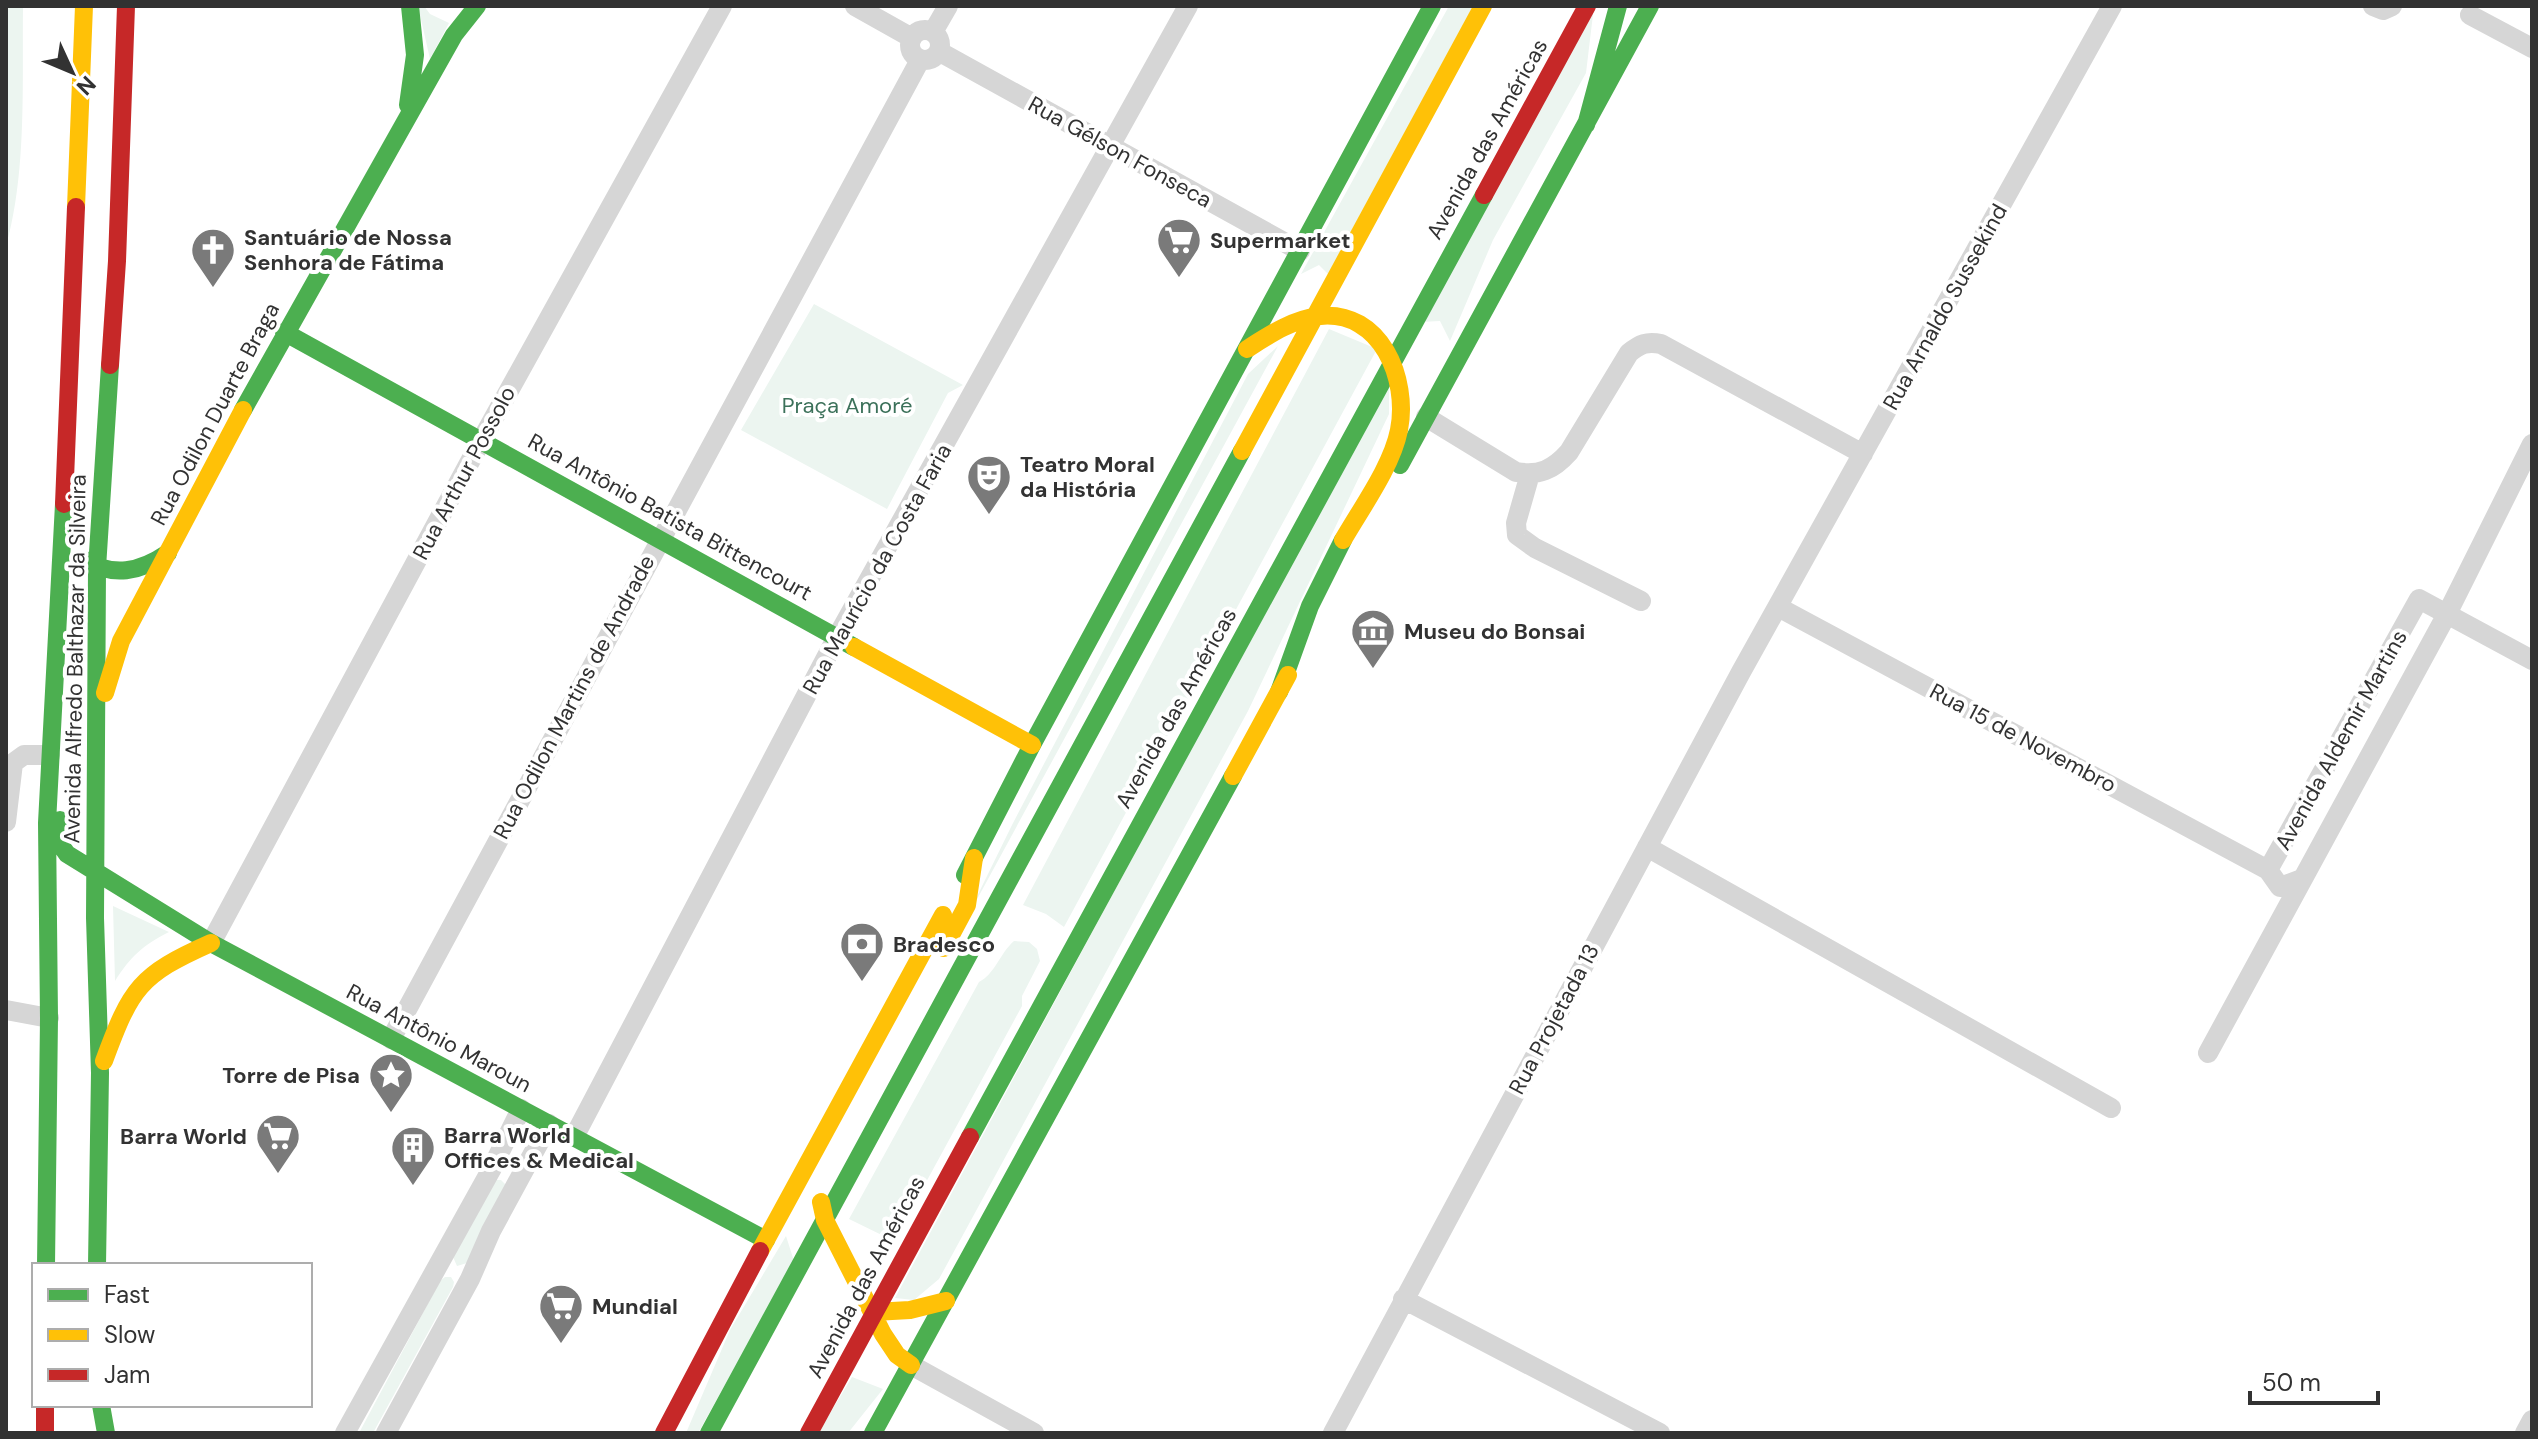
<svg xmlns="http://www.w3.org/2000/svg" width="2538" height="1439" viewBox="0 0 2538 1439" font-family="'DM Sans',sans-serif">
	<rect width="100%" height="100%" fill="#fff"/>
	<path fill="#ecf5f0" d="M 6,6 L 23,6 C 22,82 27,172 6,246 Z
		M 418,6 L 424,6 L 430,14 L 449,23 L 430,59 Z
		M 1449,6 L 1473,6 L 1328,274 L 1319,265 L 1301,274 Z
		M 1594,6 L 1586,73 L 1493,240 L 1450,341 L 1440,321 L 1421,322 Z
		M 814,304 L 963,385 L 948,393 L 887,509 L 741,430 Z
		M 1329,329 L 1377,349 L 1064,927 L 1046,914 L 1023,905 Z
		M 1278,346 L 963,925 L 1012,825 L 1248,374 Z
		M 1389,382 L 1389,414 L 1248,711 L 939,1279 L 914,1300 L 895,1298 Z
		M 113,906 L 169,932 C 142,946 131,956 115,981 Z
		M 1014,941 L 1029,942 L 1037,949 L 1040,961 L 1022,996 L 1022,1006 L 894,1241 L 849,1219 L 979,982 C 995,974 1000,953 1014,941 Z
		M 495,1180 L 501,1180 L 506,1185 L 467,1263 L 457,1266 L 453,1257 Z
		M 786,1236 L 794,1261 L 698,1433 L 686,1433 L 730,1330 Z
		M 445,1277 L 451,1277 L 454,1282 L 453,1287 L 373,1433 L 359,1433 L 440,1281 Z
		M 852,1377 L 883,1389 L 848,1433 L 818,1433 Z"/>
	<g fill="none" stroke-linecap="round" stroke-linejoin="round">
		<path stroke="#d6d6d6" stroke-width="20" d="M 855,6 L 912,38
			M 2373,6 L 2383,10 L 2392,6
			M 2470,15 L 2532,48
			M910 45a15 15 0 1 1 30 0a15 15 0 1 1-30 0Z
			M 933,32 L 948,6
			M 940,52 L 1300,251
			M 1426,417 L 1516,472 C 1539,476 1553,470 1569,452 L 1629,353 C 1640,344 1647,341 1661,344 L 1863,454
			M 1530,474 L 1516,523 L 1517,535 L 1535,548 L 1641,601
			M 1778,607 L 2268,870
			M 6,822 L 13,763 L 24,755 L 50,755
			M 1647,847 L 2111,1108
			M 2302,879 L 2280,887 L 2268,870 L 2419,599 L 2532,660
			M 211,943 L 481,441 L 722,6
			M 6,1010 L 49,1018
			M 391,1039 L 920,60
			M 2208,1053 L 2447,614 L 2532,444
			M 574,1137 L 837,637 L 1188,6
			M 1403,1299 L 1660,1433
			M 911,1365 L 1034,1433
			M 345,1433 L 491,1170 L 521,1109
			M 386,1433 L 470,1279 L 491,1231 L 549,1124
			M 1333,1433 L 1741,672 L 2112,6
			M 2525,1433 L 2532,1420"/>
		<path stroke="#4caf50" stroke-width="18" d="M 408,105 L 415,55 L 410,6
			M 1586,125 L 1618,6
			M 284,332 L 854,647
			M 243,410 L 454,35 L 477,6
			M 1400,465 L 1650,6
			M 83,559 C 113,578 140,572 168,553
			M 1279,692 L 1310,606 L 1343,540
			M 60,820 L 60,844 L 67,854 L 211,943 L 766,1240
			M 965,875 L 1032,745 L 1432,6
			M 970,1137 L 1484,195
			M 46,1265 L 49,1018 L 47,823 L 64,504
			M 97,1265 L 100,1073 L 95,918 L 97,568 L 110,365
			M 101,1405 L 106,1433
			M 709,1433 L 1242,451
			M 873,1433 L 1233,776"/>
		<path stroke="#ffc107" stroke-width="18" d="M 76,207 L 84,6
			M 1247,349 C 1269,335 1293,319 1320,316 C 1381,310 1409,379 1399,430 C 1392,466 1362,507 1343,540
			M 1242,451 L 1483,6
			M 854,647 L 1032,745
			M 105,693 L 121,641 L 243,410
			M 1233,776 L 1288,675
			M 944,948 L 967,905 L 974,858
			M 104,1061 C 131,988 139,975 211,943
			M 821,1202 L 825,1220 L 883,1334 L 897,1355 L 911,1365
			M 760,1251 L 943,915
			M 874,1312 L 910,1310 L 946,1301"/>
		<path stroke="#c62828" stroke-width="18" d="M 1484,195 L 1587,6
			M 110,365 L 117,261 L 126,6
			M 64,504 L 76,207
			M 45,1405 L 45,1433
			M 664,1433 L 760,1251
			M 809,1433 L 970,1137"/>
	</g>
	<defs>
		<g id="supermarket-pin" transform="scale(2.3)"><path d="M0 17L-7.5 6A9.5 9.5 0 1 1 7.5 6Z" fill="#7a7a7a" stroke="#fff"/><path d="M-6-5.5h2.5l.6 2H6L4.5 2H-2.5L-4.4-4H-6ZM-1.5 3.2a1.3 1.3 0 1 0 .1 0ZM3 3.2a1.3 1.3 0 1 0 .1 0Z" fill="#fff"/></g>
		<g id="church-pin" transform="scale(2.3)"><path d="M0 17L-7.5 6A9.5 9.5 0 1 1 7.5 6Z" fill="#7a7a7a" stroke="#fff"/><path d="M-1.2-6h2.4v3.5h3.3v2.4h-3.3V6h-2.4V-.1h-3.3v-2.4h3.3Z" fill="#fff"/></g>
		<g id="theatre-pin" transform="scale(2.3)"><path d="M0 17L-7.5 6A9.5 9.5 0 1 1 7.5 6Z" fill="#7a7a7a" stroke="#fff"/><path d="M-5-5.5Q0-4 5-5.5V0Q5 5 0 6Q-5 5-5 0ZM-3.3-2.5H-1v1.5H-3.3ZM1-2.5H3.3v1.5H1ZM-2.8 1Q0 5.5 2.8 1Z" fill="#fff"/></g>
		<g id="museum-pin" transform="scale(2.3)"><path d="M0 17L-7.5 6A9.5 9.5 0 1 1 7.5 6Z" fill="#7a7a7a" stroke="#fff"/><path d="M0-6L6-3V-2H-6V-3ZM-5-1h2V3h-2ZM-1-1h2V3h-2ZM3-1h2V3H3ZM-6 4H6V6H-6Z" fill="#fff"/></g>
		<g id="bank-pin" transform="scale(2.3)"><path d="M0 17L-7.5 6A9.5 9.5 0 1 1 7.5 6Z" fill="#7a7a7a" stroke="#fff"/><path d="M-6-4H6V4H-6ZM0-2.3a2.3 2.3 0 1 0 0 4.6a2.3 2.3 0 1 0 0-4.6Z" fill="#fff"/></g>
		<g id="sight-pin" transform="scale(2.3)"><path d="M0 17L-7.5 6A9.5 9.5 0 1 1 7.5 6Z" fill="#7a7a7a" stroke="#fff"/><path d="M0-6L1.8-2.2L6-1.7L2.9 1.2L3.7 5.4L0 3.3L-3.7 5.4L-2.9 1.2L-6-1.7L-1.8-2.2Z" fill="#fff"/></g>
		<g id="building-pin" transform="scale(2.3)"><path d="M0 17L-7.5 6A9.5 9.5 0 1 1 7.5 6Z" fill="#7a7a7a" stroke="#fff"/><path d="M-4-6H4V6H1V3H-1V6H-4ZM-2.5-4.3h1.7v1.8h-1.7ZM.8-4.3h1.7v1.8H.8ZM-2.5-1h1.7V.8h-1.7ZM.8-1h1.7V.8H.8Z" fill="#fff"/></g>
	</defs>
	<g fill-rule="evenodd">
		<use href="#supermarket-pin" x="1179" y="240"/>
		<use href="#church-pin" x="213" y="250"/>
		<use href="#theatre-pin" x="989" y="477"/>
		<use href="#museum-pin" x="1373" y="631"/>
		<use href="#bank-pin" x="862" y="944"/>
		<use href="#sight-pin" x="391" y="1075"/>
		<use href="#supermarket-pin" x="278" y="1136"/>
		<use href="#building-pin" x="413" y="1148"/>
		<use href="#supermarket-pin" x="561" y="1306"/>
	</g>
	<g text-anchor="middle" dominant-baseline="central" stroke-width="8" stroke-linejoin="round" paint-order="stroke">
		<g font-size="22" fill="#323232" stroke="#fff">
			<text transform="translate(1487 139) rotate(-61)">Avenida das Américas</text>
			<text transform="translate(1120 152) rotate(29)">Rua Gélson Fonseca</text>
			<text transform="translate(1945 307) rotate(-61)">Rua Arnaldo Sussekind</text>
			<text transform="translate(215 414) rotate(-62)">Rua Odilon Duarte Braga</text>
			<text transform="translate(464 473) rotate(-62)">Rua Arthur Possolo</text>
			<text transform="translate(670 517) rotate(29)">Rua Antônio Batista Bittencourt</text>
			<text transform="translate(877 569) rotate(-61)">Rua Maurício da Costa Faria</text>
			<text transform="translate(75 659) rotate(-89)">Avenida Alfredo Balthazar da Silveira</text>
			<text transform="translate(574 697) rotate(-62)">Rua Odilon Martins de Andrade</text>
			<text transform="translate(1176 708) rotate(-61)">Avenida das Américas</text>
			<text transform="translate(2023 738) rotate(28)">Rua 15 de Novembro</text>
			<text transform="translate(2341 740) rotate(-61)">Avenida Aldemir Martins</text>
			<text transform="translate(1554 1019) rotate(-62)">Rua Projetada 13</text>
			<text transform="translate(439 1038) rotate(28)">Rua Antônio Maroun</text>
			<text transform="translate(866 1277) rotate(-62)">Avenida das Américas</text>
		</g>
		<g font-size="22" font-weight="bold" fill="#323232" stroke="#fff" text-anchor="start">
			<text x="244" y="237">Santuário de Nossa<tspan x="244" dy="25">Senhora de Fátima</tspan></text>
			<text x="1210" y="240">Supermarket</text>
			<text x="1020" y="464">Teatro Moral<tspan x="1020" dy="25">da História</tspan></text>
			<text x="1404" y="631">Museu do Bonsai</text>
			<text x="893" y="944">Bradesco</text>
			<text x="360" y="1075" text-anchor="end">Torre de Pisa</text>
			<text x="444" y="1135">Barra World<tspan x="444" dy="25">Offices &amp; Medical</tspan></text>
			<text x="247" y="1136" text-anchor="end">Barra World</text>
			<text x="592" y="1306">Mundial</text>
		</g>
		<g font-size="22" fill="#3c715a" stroke="#fff">
			<text x="847" y="405">Praça Amoré</text>
		</g>
	</g>
	<rect width="2538" height="1439" fill="none" stroke="#323232" stroke-width="16"/>
	<rect x="32" y="1263" width="280" height="144" fill="#ffffff" stroke="#adadad" stroke-width="2"/>
	<rect x="48" y="1289" width="40" height="12" fill="#4caf50" stroke="#adadad" stroke-width="2"/>
	<text x="104" y="1303" font-size="24" fill="#323232">Fast</text>
	<rect x="48" y="1329" width="40" height="12" fill="#ffc107" stroke="#adadad" stroke-width="2"/>
	<text x="104" y="1343" font-size="24" fill="#323232">Slow</text>
	<rect x="48" y="1369" width="40" height="12" fill="#c62828" stroke="#adadad" stroke-width="2"/>
	<text x="104" y="1383" font-size="24" fill="#323232">Jam</text>
	<g transform="translate(72 72) rotate(134)" stroke="#ffffff" stroke-width="6" paint-order="stroke">
	<path d="M0-6L14 30L0 20L-14 30Z" fill="#323232"/>
	<text y="-12" font-size="22" font-weight="bold" text-anchor="middle" fill="#323232">N</text>
	</g>
	<path d="M2250 1391v12h128v-12" fill="none" stroke="#323232" stroke-width="4"/>
	<text x="2262" y="1391" font-size="24" fill="#323232" stroke="#ffffff" stroke-width="6" paint-order="stroke">50 m</text>
</svg>
